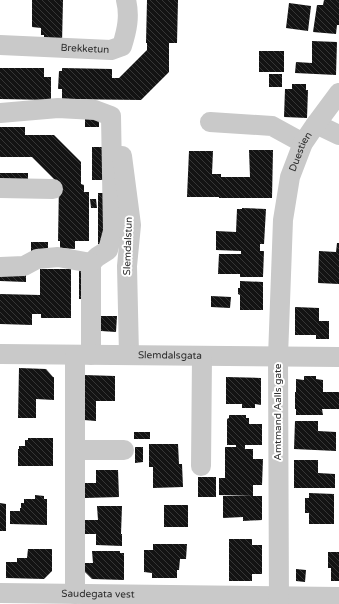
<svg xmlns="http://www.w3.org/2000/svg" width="339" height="604" viewBox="0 0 339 604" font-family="'Varela Round',sans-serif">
	<defs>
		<pattern id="building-back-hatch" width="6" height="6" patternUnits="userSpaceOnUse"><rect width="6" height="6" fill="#131313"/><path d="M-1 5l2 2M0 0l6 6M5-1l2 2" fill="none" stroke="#363636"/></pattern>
	</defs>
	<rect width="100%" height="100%" fill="#fff"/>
	<path fill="url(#building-back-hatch)" d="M 32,0 L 63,0 L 62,43 L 44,43 L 44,35 L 41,35 L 41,28 L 32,27 Z
		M 147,0 L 178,0 L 177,43 L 169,43 L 169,72 L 141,100 L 62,99 L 62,89 L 58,89 L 59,71 L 62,71 L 62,68 L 112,69 L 112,78 L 119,78 L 147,50 L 147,43 L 146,43 Z
		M 324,0 L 339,0 L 339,25 L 337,25 L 336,34 L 313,32 L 317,5 L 323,5 Z
		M 289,3 L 311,6 L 308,31 L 286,28 Z
		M 312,41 L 337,42 L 336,75 L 295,73 L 296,62 L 312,63 Z
		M 259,51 L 284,51 L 284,72 L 259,72 Z
		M 0,68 L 44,68 L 44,77 L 51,77 L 51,100 L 0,99 Z
		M 269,74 L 282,74 L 282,87 L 269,87 Z
		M 292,84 L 306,84 L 306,90 L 308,90 L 307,118 L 284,117 L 285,89 L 292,89 Z
		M 85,116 L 99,116 L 99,127 L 85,127 Z
		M 0,127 L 25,127 L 25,135 L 54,135 L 81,162 L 81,184 L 84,185 L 84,192 L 89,192 L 89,241 L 75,241 L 75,249 L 60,248 L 60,241 L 58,241 L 59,184 L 32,157 L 0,157 Z
		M 92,147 L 108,147 L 108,180 L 92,180 Z
		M 249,150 L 273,150 L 272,198 L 219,198 L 219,197 L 187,197 L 189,151 L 213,151 L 212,174 L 221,174 L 221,177 L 250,177 Z
		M 0,173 L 28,173 L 28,182 L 0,182 Z
		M 98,193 L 107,193 L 106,244 L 98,244 Z
		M 90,199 L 96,199 L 97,208 L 91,208 Z
		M 242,208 L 266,209 L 264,244 L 260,244 L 260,251 L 264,251 L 263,277 L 240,277 L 240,274 L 218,274 L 219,254 L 241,254 L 241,251 L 216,250 L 216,231 L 236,232 L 237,209 L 242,209 Z
		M 31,242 L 48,242 L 48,250 L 31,251 Z
		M 337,243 L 339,243 L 339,284 L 318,283 L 319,251 L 336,252 Z
		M 40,269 L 71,269 L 71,318 L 41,318 L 41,314 L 32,314 L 32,325 L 0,324 L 0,294 L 40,295 Z
		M 79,269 L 88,269 L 88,299 L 79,299 Z
		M 0,273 L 26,273 L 26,282 L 0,281 Z
		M 240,281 L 263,282 L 263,310 L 240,310 L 240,295 L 238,294 L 238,288 L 240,288 Z
		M 211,296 L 231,297 L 230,308 L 211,307 Z
		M 295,307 L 319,308 L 319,321 L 329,321 L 329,339 L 316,339 L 316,335 L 295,335 Z
		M 101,316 L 117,316 L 116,332 L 101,331 Z
		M 19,368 L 46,369 L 53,377 L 54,377 L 54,400 L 36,399 L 36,418 L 18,418 Z
		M 84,375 L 115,376 L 115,401 L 96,401 L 96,421 L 84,420 Z
		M 304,376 L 316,376 L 316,379 L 323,380 L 323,392 L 339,392 L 339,409 L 322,409 L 323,415 L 296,415 L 296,409 L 295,409 L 295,392 L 296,392 L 296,379 L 304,380 Z
		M 226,377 L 261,378 L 261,405 L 255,404 L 255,408 L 242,408 L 242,404 L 226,404 Z
		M 229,415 L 246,415 L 246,418 L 249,418 L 249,424 L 262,424 L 262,445 L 245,445 L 245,449 L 253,449 L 253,459 L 263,459 L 262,485 L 253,485 L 253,496 L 219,495 L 219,478 L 225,478 L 225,447 L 236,447 L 236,445 L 227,445 L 227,419 L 229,418 Z
		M 295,421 L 318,421 L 318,431 L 336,432 L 336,451 L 294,449 Z
		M 134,432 L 150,432 L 150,439 L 134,439 Z
		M 28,438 L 53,438 L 53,466 L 18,466 L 18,449 L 19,449 L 19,446 L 25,446 L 25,440 L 28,440 Z
		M 149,444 L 178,444 L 179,464 L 182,464 L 183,487 L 153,488 L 153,467 L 149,467 Z
		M 135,447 L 143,447 L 143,462 L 135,463 Z
		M 294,460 L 318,460 L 318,473 L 335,474 L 335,488 L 294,488 Z
		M 96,470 L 118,470 L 119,497 L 85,498 L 84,483 L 96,483 Z
		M 198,477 L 216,477 L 216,497 L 198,497 Z
		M 309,493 L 334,494 L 334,524 L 309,524 L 309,513 L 305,513 L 305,498 L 309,498 Z
		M 35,495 L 44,496 L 44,499 L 47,499 L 47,525 L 10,524 L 10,511 L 20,511 L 20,508 L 21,508 L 21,503 L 24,503 L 24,499 L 35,499 Z
		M 223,496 L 262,496 L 262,520 L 243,521 L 243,517 L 223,518 Z
		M 0,503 L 6,504 L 6,531 L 0,531 Z
		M 164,505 L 188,505 L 188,527 L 164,527 Z
		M 97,506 L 122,506 L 121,534 L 122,534 L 122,546 L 96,545 L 96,534 L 85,534 L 85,520 L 98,520 Z
		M 229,539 L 252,539 L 252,545 L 262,545 L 262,574 L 252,574 L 252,581 L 229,581 Z
		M 153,544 L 187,544 L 186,559 L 180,559 L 179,570 L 177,570 L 177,578 L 152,578 L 152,573 L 144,572 L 144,550 L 153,550 Z
		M 28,549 L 52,549 L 52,571 L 44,579 L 6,578 L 6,562 L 17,562 L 17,558 L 27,558 Z
		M 92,551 L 120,551 L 120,553 L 124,553 L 124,580 L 92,579 L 84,571 L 84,563 L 93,563 Z
		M 328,552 L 339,552 L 339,581 L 331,581 L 331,568 L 328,568 Z
		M 296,569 L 306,570 L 305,582 L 296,581 Z"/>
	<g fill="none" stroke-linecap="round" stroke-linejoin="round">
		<g stroke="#c9c9c9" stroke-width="20">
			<path id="s1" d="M 0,45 L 111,50 L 122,46 C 127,30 130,16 126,0"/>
			<path d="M 0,113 L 58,108 L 95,110 L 111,116 L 113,231 L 108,250 L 97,257 L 91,263 L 91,355"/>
			<path d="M 210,122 L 272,126 L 303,143"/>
			<path d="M 316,124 L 339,135"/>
			<path d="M 122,156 L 131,225 L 127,266 L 129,355"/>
			<path d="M 0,188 L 53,189"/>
			<path d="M 0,267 L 24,266 L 37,259 L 58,257 L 91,263"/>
			<path id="s2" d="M 0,354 L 339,357"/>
			<path d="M 75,450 L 124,450"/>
			<path d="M 201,466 L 202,356"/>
			<path id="s3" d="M 0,593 L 339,597"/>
			<path d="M 75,594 L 75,355"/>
			<path id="s4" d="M 279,604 L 278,357 L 283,220 L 290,177 L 303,143 L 316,124 L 339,93"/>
		</g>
	</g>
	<g text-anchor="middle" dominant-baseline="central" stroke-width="4" stroke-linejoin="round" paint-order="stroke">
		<g font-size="10" fill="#2c2c2c" stroke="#fff">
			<text stroke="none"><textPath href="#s1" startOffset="85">Brekketun</textPath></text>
			<text stroke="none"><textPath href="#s4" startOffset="455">Duestien</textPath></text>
			<text transform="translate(128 246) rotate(-88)">Slemdalstun</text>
			<text stroke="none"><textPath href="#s2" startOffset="170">Slemdalsgata</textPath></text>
			<text transform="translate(278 412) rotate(-90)">Amtmand Aalls gate</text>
			<text stroke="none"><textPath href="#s3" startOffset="98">Saudegata vest</textPath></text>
		</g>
	</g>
</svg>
